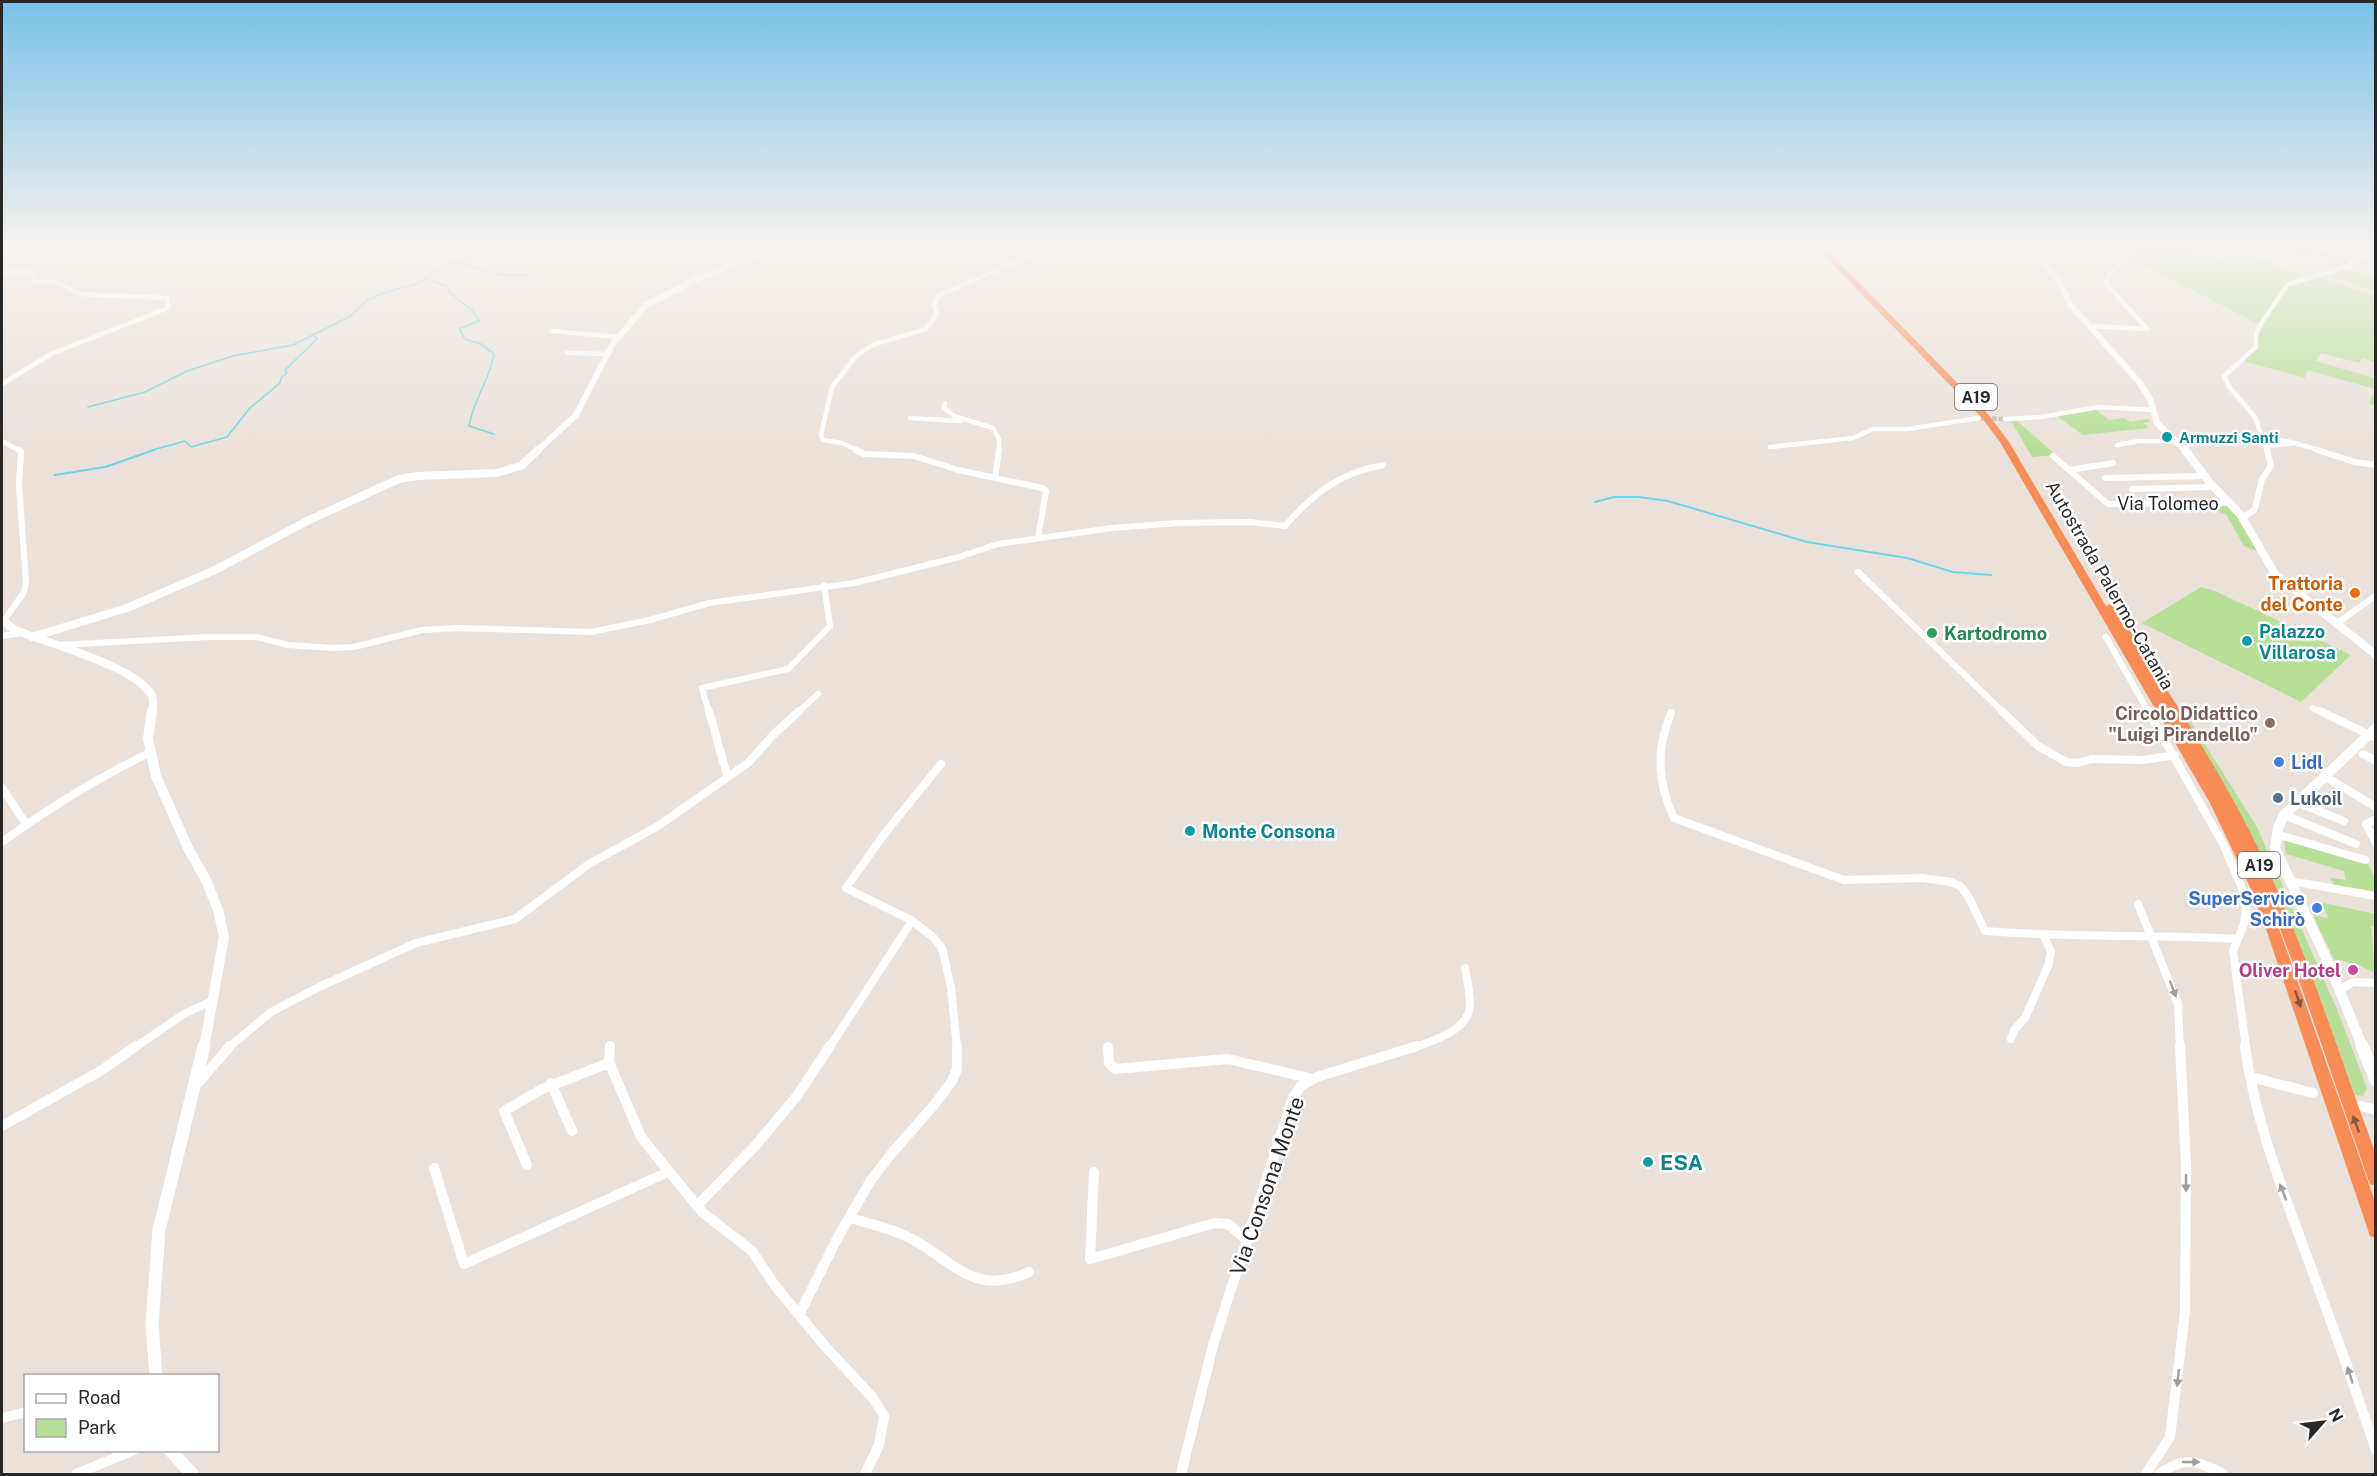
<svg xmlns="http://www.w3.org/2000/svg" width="2377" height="1476" viewBox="0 0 2377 1476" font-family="'Public Sans',sans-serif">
	<rect width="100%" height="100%" fill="#eae1da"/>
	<path fill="#b7df98" d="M 2138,246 L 2187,246 L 2217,259 L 2244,254 L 2308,277 L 2315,276 L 2375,296 L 2375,362 L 2362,358 L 2359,363 L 2321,353 L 2316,361 L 2374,378 L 2376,380 L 2375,406 L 2369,404 L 2375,389 L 2307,370 L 2305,378 L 2243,361 L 2256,347 L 2260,325 L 2126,256 Z
		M 2306,246 L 2354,263 L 2349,266 L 2313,253 L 2305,258 L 2283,249 Z
		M 2345,268 L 2375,278 L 2375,291 L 2323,274 Z
		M 2095,409 L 2109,420 L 2124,418 L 2130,422 L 2147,419 L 2151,421 L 2143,423 L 2149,428 L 2083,435 L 2057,416 Z
		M 2015,419 L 2056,455 L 2032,457 L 2011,421 Z
		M 2214,505 L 2230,505 C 2242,517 2252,535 2257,551 L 2244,546 L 2226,514 L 2221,513 Z
		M 2201,587 L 2215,591 L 2351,655 L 2301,702 L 2142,623 Z
		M 2185,721 L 2190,721 L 2257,827 L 2339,1014 L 2367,1088 L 2363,1096 L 2355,1095 C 2327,1018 2301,939 2266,865 C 2242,815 2214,768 2185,721 Z
		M 2284,840 L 2367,862 L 2375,878 L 2375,892 L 2334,885 L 2330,878 L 2346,880 L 2344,871 L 2286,854 Z
		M 2324,903 L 2375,914 L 2375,927 L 2371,926 L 2375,973 L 2356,964 L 2334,959 L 2313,915 L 2328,918 L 2322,904 Z"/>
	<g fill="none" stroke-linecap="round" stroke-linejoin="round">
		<path stroke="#70d5e9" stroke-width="1.5" d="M 460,262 L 485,271
			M 491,272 L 502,275 L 527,275
			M 424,278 L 446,286
			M 448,289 C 457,302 473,306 479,321 L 459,329 L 465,339 L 481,344 L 494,354 C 490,380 473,400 469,426 L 494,434
			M 88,407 L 145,392 L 187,371 L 233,356 L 293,345 L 349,317 L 366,301 L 386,292 L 417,284 L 440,268 L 461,261 L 476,249 L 473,246
			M 149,451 L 185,441 L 191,447 L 227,437 L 250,408 L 280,383 L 281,378 L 287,373 L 285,370 L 315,341 L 317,339 L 313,335"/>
		<path stroke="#70d5e9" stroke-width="2" d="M 55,475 L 105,467 L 154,450
			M 1595,502 L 1614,497 L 1639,497 L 1668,501 L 1807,542 L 1907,558 L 1953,572 L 1991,575"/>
		<path stroke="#c3bcb6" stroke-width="4.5" stroke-dasharray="4.5 2" stroke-linecap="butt" d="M 1979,418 L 2005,419"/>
		<path stroke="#fff" stroke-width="4.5" d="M 2,272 L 29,272 L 33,274 L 34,282 L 56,282 L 80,294 L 167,298 L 168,308 L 51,354 L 2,384
			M 2089,326 L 2147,329 L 2105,282 L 2123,258 L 2138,246
			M 552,331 L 618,337
			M 567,353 L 608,354
			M 945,403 L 944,408 L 954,416 L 993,428 L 999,439 L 999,451
			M 910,418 L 961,421
			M 2005,419 L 2041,417 L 2099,407 L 2153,410
			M 2261,436 L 2295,443 L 2267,446
			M 2,441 L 20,451
			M 2295,443 L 2322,451
			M 2117,445 L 2139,441 L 2176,441
			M 1770,447 L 1853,438 L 1873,429 L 1908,429 L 1979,418
			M 859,451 L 842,443 L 823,440 L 821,435 L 832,387 L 856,356 L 872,345 L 926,329 L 937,314 L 934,305 L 937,297 L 942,294 L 1027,257 L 1077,246
			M 2267,451 L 2255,417 L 2230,388 L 2224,376 L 2256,347 L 2256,335 L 2260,325 L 2288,284 L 2347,267 L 2376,248"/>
		<path stroke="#fff" stroke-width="6" d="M 856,450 L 864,454 L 914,456 L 958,470 L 1042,488 L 1046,491 L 1038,538
			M 2317,450 L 2355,462 L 2376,465
			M 2053,456 L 2108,504 L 2229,503
			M 2070,470 L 2113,463
			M 995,478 L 999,450
			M 2105,478 L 2204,476
			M 2132,489 L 2214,487
			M 2243,518 L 2255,509 L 2262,479 L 2271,466 L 2267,450
			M 1858,572 L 2004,713
			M 4,621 L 24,592 L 26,582 L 19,485 L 21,452 L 19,450
			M 2336,624 L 2375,596
			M 2,636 L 22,633
			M 2106,637 L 2149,713
			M 58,645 L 208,637 L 257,637 L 288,645 L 333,648 L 354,647 L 422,630 L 457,628 L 591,632 L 650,620 L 709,603 L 854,583 L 959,557 L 998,544 L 1112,528 L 1178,523 L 1250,522 L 1285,526 C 1314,493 1339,473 1383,465
			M 2313,708 L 2323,713
			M 709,713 L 702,688 L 788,669 L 830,626 L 824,585
			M 797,713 L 818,694"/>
		<path stroke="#fff" stroke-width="8" d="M 709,711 L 727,775
			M 2002,711 L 2038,746 L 2066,762 L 2078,763 L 2092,759 L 2144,760 L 2175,755
			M 2148,711 L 2223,844 L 2242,888 L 2246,908 L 2244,924 L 2233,951 L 2246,1048
			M 2320,711 L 2376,738
			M 1671,713 C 1656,749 1657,782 1674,818 L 1844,880 L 1922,878 L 1951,882 L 1960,886 L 1968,896 L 1985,931 C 2069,938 2154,934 2238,939
			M 2363,754 L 2376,761
			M 941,764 L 885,833 L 846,888 L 911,920 L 933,937 L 942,948 L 951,987 L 957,1048
			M 2326,777 L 2376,807
			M 2,788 L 26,824
			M 2298,803 L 2344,821
			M 2284,815 L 2356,844
			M 2376,819 L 2366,824 L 2376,843
			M 2276,834 L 2365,860
			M 2,842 C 49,808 99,777 151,752
			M 2290,881 L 2376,896
			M 2138,904 L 2178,1004 L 2180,1048
			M 2340,990 L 2353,982 L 2376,983
			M 2011,1039 L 2014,1030 L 2025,1018 L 2048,966 L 2051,952 L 2044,936
			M 134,1048 L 184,1014 L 214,1000
			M 228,1048 L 271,1012 L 319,987 L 416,943 L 515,919 L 589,864 L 658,826 L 748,763 L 773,735 L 799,711
			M 829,1048 L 912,921
			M 1413,1048 C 1430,1042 1460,1033 1468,1014 C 1473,1002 1467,981 1465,968"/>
		<path stroke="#fff" stroke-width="10" d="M 610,1046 L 609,1062 L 641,1137 L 702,1212 L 752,1251 L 773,1283 L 823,1344 L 873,1398 L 884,1416 L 879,1445 L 865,1474
			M 2245,1046 C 2255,1123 2284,1193 2310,1265 C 2333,1326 2355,1388 2376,1450
			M 1108,1047 L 1109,1063 L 1115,1069 L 1228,1059 L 1313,1079
			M 2251,1077 L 2313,1093
			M 199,1082 L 230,1046
			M 551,1083 L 572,1131
			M 2361,1106 L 2376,1110
			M 2,1126 L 102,1070 L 136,1046
			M 527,1165 L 504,1111 L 542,1089 L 609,1063
			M 434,1168 L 464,1264 L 668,1172
			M 1094,1172 L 1090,1259 L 1215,1223 L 1228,1224 L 1248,1241
			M 697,1206 L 755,1146 L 797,1096 L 830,1046
			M 850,1218 C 871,1224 893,1229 912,1239 C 956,1263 974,1297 1029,1272
			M 799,1315 L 838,1237 L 871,1180 L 892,1153 L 934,1105 L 952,1081 L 957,1069 L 957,1046
			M 2,1418 L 26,1412
			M 76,1474 L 134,1450
			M 1181,1474 L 1214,1342 L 1293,1097 L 1301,1086 L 1317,1077 L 1417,1046
			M 2146,1474 L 2170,1437 L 2185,1312 L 2186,1164 L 2180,1046
			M 2159,1474 C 2184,1456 2197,1460 2223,1474"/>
		<path stroke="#fff" stroke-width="6" d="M 2024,246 L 2058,279 L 2070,304 L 2139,382 L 2150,399 L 2157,423 L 2186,451
			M 537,451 L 576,415 L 612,345 L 646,305 L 697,279 L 778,246"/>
		<path stroke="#fff" stroke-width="8" d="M 2185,450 L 2210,483 L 2240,514 L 2275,574 L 2376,655
			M 2,620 L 15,630 C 49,643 128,665 149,691 C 155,697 153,705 152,713
			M 32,637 L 127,608 L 215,570 L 307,521 L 399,479 L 417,476 L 496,473 L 521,466 L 538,450"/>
		<path stroke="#fff" stroke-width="10" d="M 152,711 L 148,739 L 156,776 L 188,848 L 206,880 L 218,910 L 224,937 L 204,1048
			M 2363,1048 L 2331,969 L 2275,848 L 2278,828 L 2284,815 L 2376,728"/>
		<path stroke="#fff" stroke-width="13" d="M 2362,1046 L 2376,1080
			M 156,1376 L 152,1324 L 159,1230 L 204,1046
			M 170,1450 L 192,1474"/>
		<path fill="#f78c57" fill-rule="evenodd" d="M 1815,246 L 1823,246 L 1988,414 L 2009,442 L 2106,606 L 2110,604 L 2115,607 C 2165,688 2220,768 2261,854 C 2307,951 2339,1054 2376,1155 L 2376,1186 L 2370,1184 L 2368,1179 C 2338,1094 2310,1008 2278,923 L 2275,917 L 2376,1204 L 2376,1238 L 2370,1236 L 2368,1230 L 2267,932 L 2249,885 L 2210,803 L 2000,442 L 1982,418 Z"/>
	</g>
	<defs><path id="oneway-solid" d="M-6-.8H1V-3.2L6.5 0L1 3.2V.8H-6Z" transform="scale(1.5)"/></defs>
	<g fill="#9e9e9e">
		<use href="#oneway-solid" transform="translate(2173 989) rotate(69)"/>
		<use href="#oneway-solid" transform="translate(2186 1183) rotate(90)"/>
		<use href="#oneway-solid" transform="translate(2283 1192) rotate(-111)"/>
		<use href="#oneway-solid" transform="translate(2350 1375) rotate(-108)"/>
		<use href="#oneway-solid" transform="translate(2178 1378) rotate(96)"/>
		<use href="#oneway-solid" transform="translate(2191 1462)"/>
	</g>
	<g fill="#85553d">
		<use href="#oneway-solid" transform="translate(2298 999) rotate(71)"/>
		<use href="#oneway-solid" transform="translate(2356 1124) rotate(-110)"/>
	</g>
	<linearGradient id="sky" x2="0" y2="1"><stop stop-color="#78c1e8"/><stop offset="0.54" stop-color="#f6f2ee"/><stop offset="1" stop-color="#f6f2ee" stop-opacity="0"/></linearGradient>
	<rect width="2377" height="453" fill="url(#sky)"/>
	<g fill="#0f9aa8" stroke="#fff" stroke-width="2">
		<circle cx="2167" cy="437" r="6"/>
		<circle cx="2247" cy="641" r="6"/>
		<circle cx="1190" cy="831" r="6"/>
		<circle cx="1648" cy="1162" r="6"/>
	</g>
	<circle fill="#e8710a" stroke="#fff" stroke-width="2" cx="2355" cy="593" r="6"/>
	<circle fill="#2e9e5b" stroke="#fff" stroke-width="2" cx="1932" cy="633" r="6"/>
	<circle fill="#8d6e63" stroke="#fff" stroke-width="2" cx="2270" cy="723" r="6"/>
	<g fill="#3f7fe0" stroke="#fff" stroke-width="2">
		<circle cx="2279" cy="762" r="6"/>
		<circle cx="2317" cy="908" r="6"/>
	</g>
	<circle fill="#5c6f8a" stroke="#fff" stroke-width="2" cx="2278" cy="798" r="6"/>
	<circle fill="#d1479c" stroke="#fff" stroke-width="2" cx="2353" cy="970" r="6"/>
	<g text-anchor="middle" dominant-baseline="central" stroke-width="5" stroke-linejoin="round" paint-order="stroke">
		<g font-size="15" font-weight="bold" fill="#0d838f" stroke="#fff" text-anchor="start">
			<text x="2179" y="437">Armuzzi Santi</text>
		</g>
		<g fill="#fff" stroke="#686868" stroke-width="1.5">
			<rect x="1955" y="384" width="42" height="26" rx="4.5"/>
			<rect x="2238" y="852" width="42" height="26" rx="4.5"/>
		</g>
		<g font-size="16" font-weight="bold" fill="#282828">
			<text x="1976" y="397">A19</text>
			<text x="2259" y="865">A19</text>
		</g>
		<g font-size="18" fill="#282828" stroke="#fff">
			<text x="2168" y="503">Via Tolomeo</text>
			<text transform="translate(2110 585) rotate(60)">Autostrada Palermo-Catania</text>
		</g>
		<g font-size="18" font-weight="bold" fill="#c56008" stroke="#fff" text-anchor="end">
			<text x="2343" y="583">Trattoria<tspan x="2343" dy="21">del Conte</tspan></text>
		</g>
		<g font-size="18" font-weight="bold" fill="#0d838f" stroke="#fff" text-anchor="start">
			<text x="2259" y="631">Palazzo<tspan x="2259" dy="21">Villarosa</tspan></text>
			<text x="1202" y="831">Monte Consona</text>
		</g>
		<g font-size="18" font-weight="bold" fill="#27864d" stroke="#fff" text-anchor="start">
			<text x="1944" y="633">Kartodromo</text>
		</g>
		<g font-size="18" font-weight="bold" fill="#785e54" stroke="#fff" text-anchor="end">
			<text x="2258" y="713">Circolo Didattico<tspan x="2258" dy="21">"Luigi Pirandello"</tspan></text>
		</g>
		<g font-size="18" font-weight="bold" fill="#366cbe" stroke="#fff" text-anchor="start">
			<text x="2291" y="762">Lidl</text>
			<text x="2305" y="898" text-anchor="end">SuperService<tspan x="2305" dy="21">Schirò</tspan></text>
		</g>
		<g font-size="18" font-weight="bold" fill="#4e5e75" stroke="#fff" text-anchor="start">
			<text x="2290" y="798">Lukoil</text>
		</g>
		<g font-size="18" font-weight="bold" fill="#b23c85" stroke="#fff" text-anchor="end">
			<text x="2341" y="970">Oliver Hotel</text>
		</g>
		<g font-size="21" font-weight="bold" fill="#0d838f" stroke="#fff" text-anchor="start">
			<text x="1660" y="1162">ESA</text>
		</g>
		<g font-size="21" fill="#282828" stroke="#fff">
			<text transform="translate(1267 1186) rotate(-71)">Via Consona Monte</text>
		</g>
	</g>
	<rect width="2377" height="1476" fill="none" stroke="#282828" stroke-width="6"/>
	<rect x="24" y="1374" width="195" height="78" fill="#ffffff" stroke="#a9a9a9" stroke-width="1.5"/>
	<rect x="36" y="1394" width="30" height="9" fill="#ffffff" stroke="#a9a9a9" stroke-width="1.5"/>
	<text x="78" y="1404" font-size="18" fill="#282828">Road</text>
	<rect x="36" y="1419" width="30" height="18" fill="#b7df98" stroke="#a9a9a9" stroke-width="1.5"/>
	<text x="78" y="1434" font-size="18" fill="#282828">Park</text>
	<g transform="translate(2323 1422) rotate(62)" stroke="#ffffff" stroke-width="4.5" paint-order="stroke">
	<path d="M0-4.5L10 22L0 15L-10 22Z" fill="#282828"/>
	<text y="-9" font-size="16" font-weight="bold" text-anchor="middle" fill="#282828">N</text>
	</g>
</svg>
